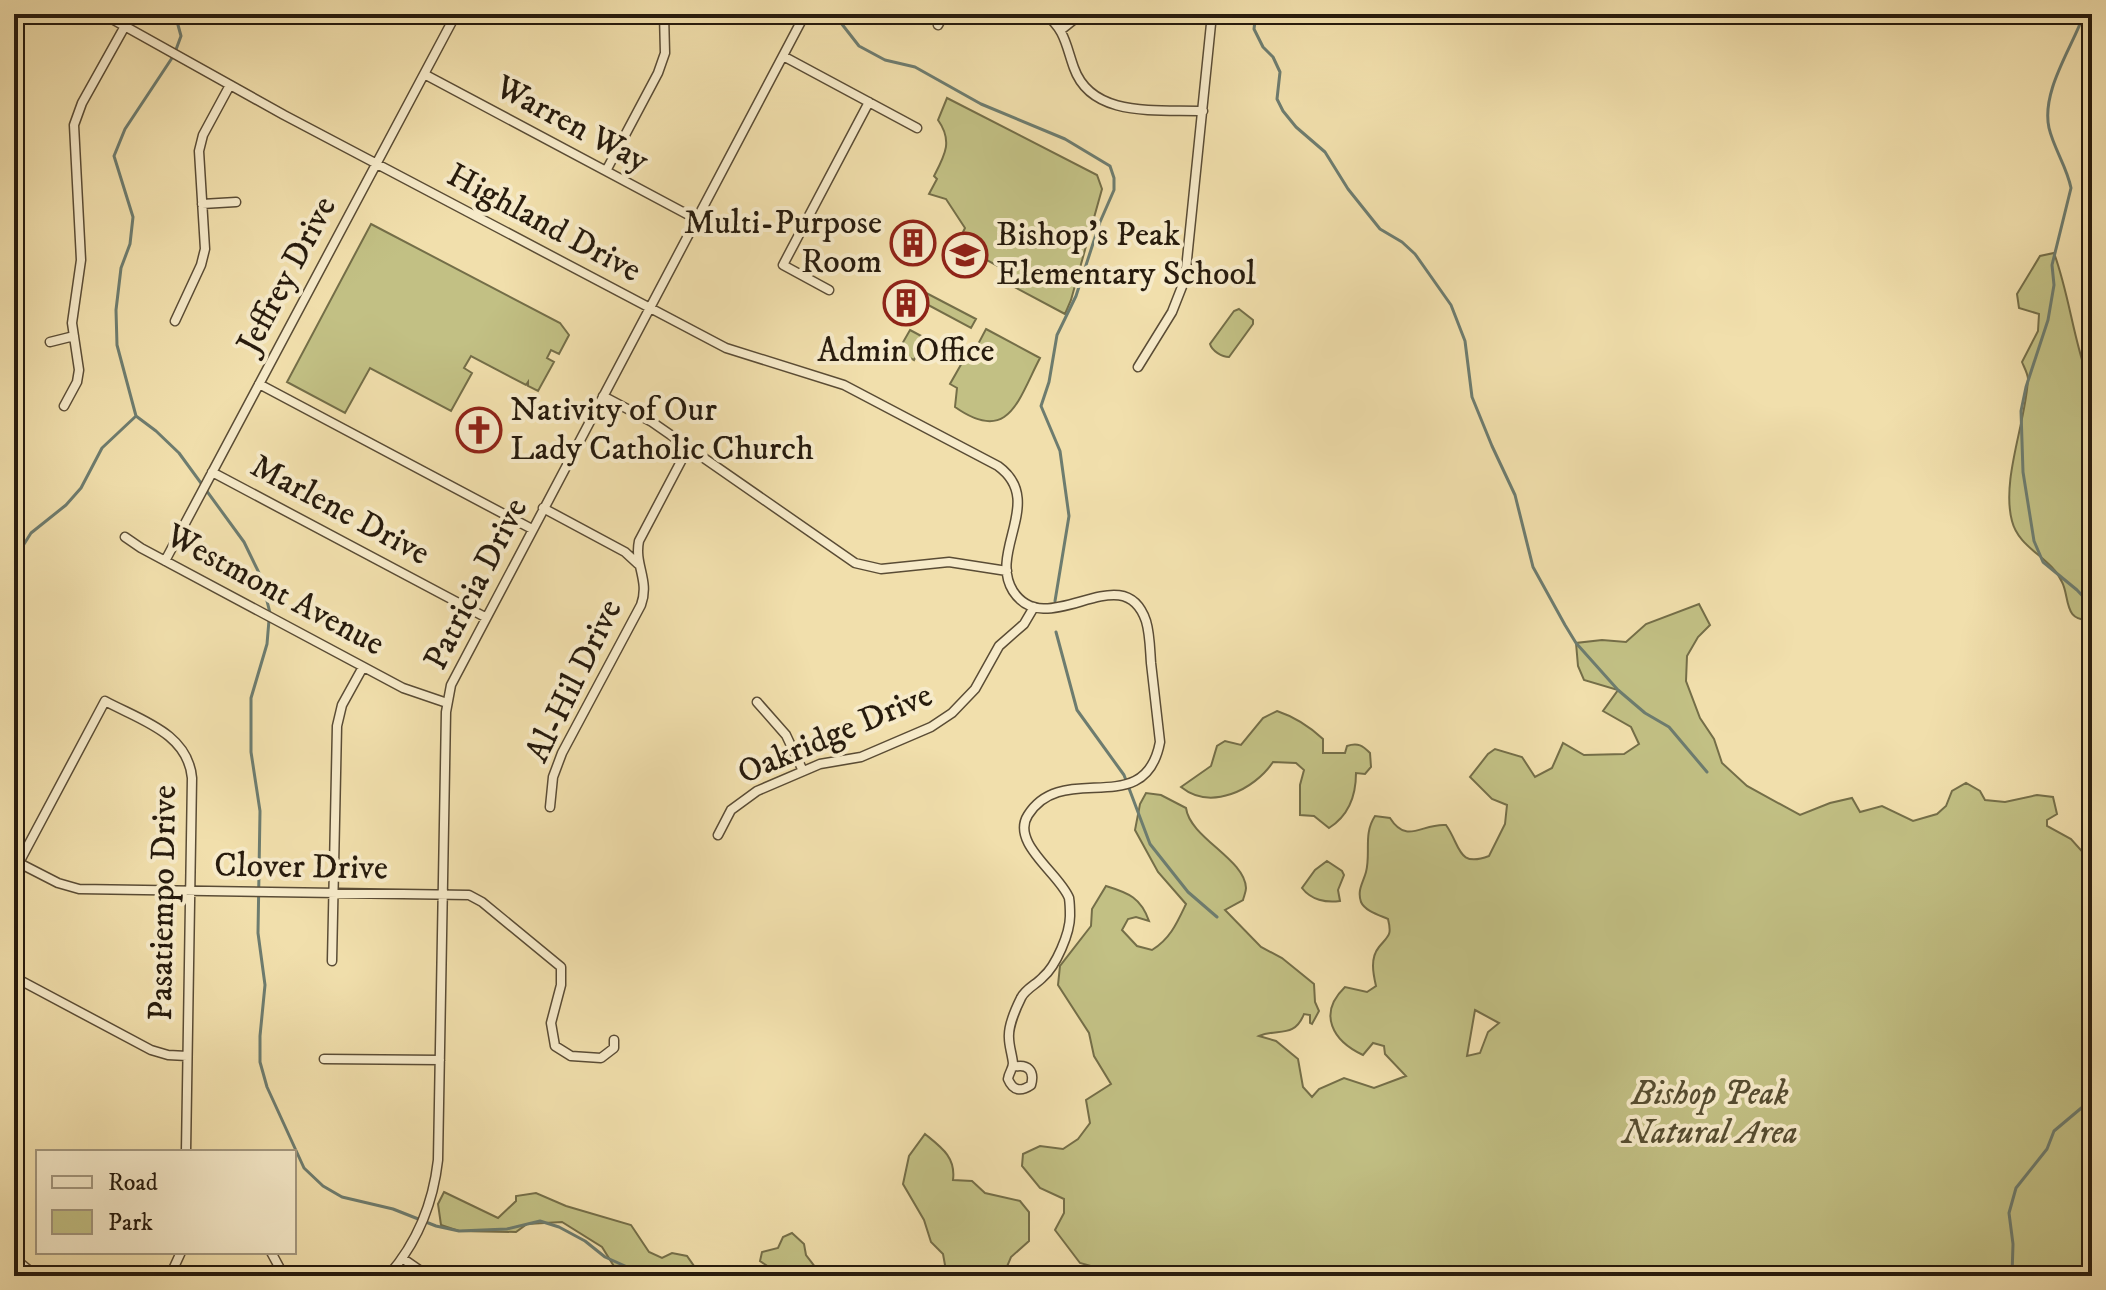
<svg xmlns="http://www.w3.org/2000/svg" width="2106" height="1290" viewBox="0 0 2106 1290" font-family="'IM FELL DW Pica',serif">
	<rect width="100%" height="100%" fill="#f1dfac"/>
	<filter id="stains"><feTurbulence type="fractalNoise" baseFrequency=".0025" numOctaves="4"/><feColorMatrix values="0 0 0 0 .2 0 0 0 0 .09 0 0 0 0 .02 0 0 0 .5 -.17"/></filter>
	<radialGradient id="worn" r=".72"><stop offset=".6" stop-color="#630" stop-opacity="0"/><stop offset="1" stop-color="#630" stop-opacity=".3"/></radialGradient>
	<path fill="#c2c084" stroke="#746e48" stroke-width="2" fill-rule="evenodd" d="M 947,98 L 1097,175 L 1102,189 L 1071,300 L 1065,314 L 1005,282 L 1009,272 L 957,244 L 965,228 L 946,199 L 929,194 L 937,179 L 934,176 C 945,155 953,141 938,120 Z
		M 371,224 L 560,323 L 569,335 L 559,354 L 551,350 L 547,358 L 554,362 L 538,391 L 528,386 L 528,382 L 526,385 L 471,356 L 464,368 L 472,373 L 451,411 L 370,368 L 345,413 L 287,382 Z
		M 2054,253 C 2069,294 2073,337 2088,379 L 2092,380 L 2092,619 C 2063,624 2070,597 2062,582 C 2051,557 2019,549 2012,521 C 2001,480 2026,422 2028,379 C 2028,374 2024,367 2022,362 L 2038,331 L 2039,314 L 2019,308 L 2017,294 L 2040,256 Z
		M 909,284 L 976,319 L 971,328 L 904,292 Z
		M 1239,309 L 1253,320 L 1253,324 L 1229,357 C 1222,357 1212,351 1210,344 L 1234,311 Z
		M 986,329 L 1040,358 C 1018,400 1009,445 955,407 L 957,388 L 950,384 L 967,354 L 974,352 Z
		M 910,330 L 925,338 L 914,360 L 898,351 Z
		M 1699,604 L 1710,625 L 1698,637 L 1687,656 L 1686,681 L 1700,718 L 1714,739 L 1722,763 L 1747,786 L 1800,815 L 1830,803 L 1852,798 L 1860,812 L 1882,806 L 1913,821 L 1937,814 L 1946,806 L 1952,791 L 1966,783 L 1980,791 L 1985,800 L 2005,802 L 2037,795 L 2053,797 L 2057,814 L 2047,820 L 2047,826 L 2071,839 L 2087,857 L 2092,860 L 2092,1276 L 1111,1276 L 1109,1271 L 1080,1263 L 1055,1230 L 1064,1213 L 1064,1199 L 1040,1188 L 1022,1166 L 1023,1154 L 1040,1146 L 1063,1149 L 1078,1139 L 1090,1123 L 1086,1100 L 1111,1084 L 1094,1056 L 1089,1033 L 1058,985 L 1060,966 L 1091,926 L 1092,909 L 1106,886 C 1129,893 1141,898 1149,921 L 1136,917 L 1128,919 L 1122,930 L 1137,946 L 1152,950 C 1170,939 1177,923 1186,904 L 1158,872 L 1135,830 L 1140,804 L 1146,793 L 1161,795 L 1186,808 C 1190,838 1245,859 1246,888 C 1246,892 1244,896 1243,900 L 1225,910 L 1261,947 L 1282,958 L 1314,984 L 1315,1002 L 1319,1011 L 1312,1024 L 1310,1023 L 1310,1015 L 1304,1014 C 1294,1039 1278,1028 1259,1036 L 1276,1041 L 1298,1059 L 1303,1087 L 1312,1097 L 1319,1089 L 1344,1078 L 1374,1088 L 1406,1076 L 1385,1054 L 1384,1046 L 1373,1043 L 1363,1055 C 1333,1041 1317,1014 1345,987 L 1367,992 L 1376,986 C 1373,973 1370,958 1379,947 C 1389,935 1392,935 1388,919 C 1379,915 1365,911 1361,902 C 1357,890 1363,883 1366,872 C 1371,853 1363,834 1375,816 L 1390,818 C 1407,845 1422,823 1446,825 C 1461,846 1457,868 1489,856 L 1505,824 L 1507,805 L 1492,799 L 1470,777 L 1488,754 L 1495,749 L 1522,757 L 1535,777 L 1552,768 L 1563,743 L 1584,755 L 1624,754 L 1639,744 L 1631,727 L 1603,711 L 1618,690 L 1584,680 L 1578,666 L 1576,643 L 1602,640 L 1626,642 L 1646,624 ZM 1475,1010 L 1499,1023 L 1488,1032 L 1480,1053 L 1467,1056 Z
		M 1277,711 C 1295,717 1309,726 1323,739 L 1323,753 L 1345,753 L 1347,746 C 1358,742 1363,746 1370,753 L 1371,767 L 1365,774 L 1356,773 C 1356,796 1348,816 1329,828 L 1314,816 L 1300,815 L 1300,785 L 1304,770 L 1296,763 L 1273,762 C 1254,790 1211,811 1181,787 L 1211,766 L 1217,746 L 1225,741 L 1241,745 L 1263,718 Z
		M 1327,861 L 1342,871 L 1344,875 L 1338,890 L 1340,901 C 1326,903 1311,900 1302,888 L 1315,870 Z
		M 925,1134 C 941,1147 956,1157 953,1180 L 972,1181 L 985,1193 L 1020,1201 L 1029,1212 L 1029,1241 L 1011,1257 L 1003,1276 L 947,1276 L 943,1254 L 931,1242 L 924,1220 L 903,1184 L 909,1156 Z
		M 444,1192 L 498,1218 L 516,1201 L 516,1196 L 536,1193 L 566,1206 L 631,1225 L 649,1252 L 662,1258 L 672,1253 L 687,1256 L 701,1276 L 620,1276 L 602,1247 L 562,1222 L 527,1224 L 516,1232 L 459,1231 L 441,1225 L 438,1204 Z
		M 792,1233 L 804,1244 L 806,1255 L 822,1276 L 782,1276 L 760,1261 L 762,1252 L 778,1248 L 783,1237 Z"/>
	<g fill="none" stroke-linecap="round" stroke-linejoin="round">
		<path stroke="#6d7c6f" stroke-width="3" d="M 175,14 L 181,36 L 174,55 L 125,129 L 114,156 L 133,217 L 130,244 L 121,268 L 116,310 L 117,345 L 136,416 L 156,431 L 179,453 L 244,542 L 261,577 L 270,613
			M 834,14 L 859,46 L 885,60 L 915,67 L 981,104 L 1065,139 L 1110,166 L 1114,178 L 1114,190 L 1100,222 L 1076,296 L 1057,335 L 1049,382 L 1041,406 L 1060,451 L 1069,516 L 1055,601
			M 2084,14 C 2072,48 2041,91 2049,128 C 2054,149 2067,167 2071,188 L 2052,265 L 2054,285 L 2048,320 L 2026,387 L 2021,411 L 2023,472 L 2034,541 L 2043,562 L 2077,590 L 2092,606
			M 1255,21 L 1254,29 L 1263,47 L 1273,57 L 1280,72 L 1277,99 L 1283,111 L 1296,127 L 1325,152 L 1348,189 L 1380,229 L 1402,242 L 1415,254 L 1451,305 L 1465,341 L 1472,397 L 1492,446 L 1515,495 L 1533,567 L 1565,625 L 1576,643 L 1618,690 L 1645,713 L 1669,727 L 1707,772
			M 14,560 L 31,533 L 66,505 L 81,488 L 102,448 L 136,416
			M 269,620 L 267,644 L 251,698 L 251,752 L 260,811 L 258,933 L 265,985 L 260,1036 L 260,1062 L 267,1087 L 304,1168 L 323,1186 L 342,1197 L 393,1209 L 436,1226 L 459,1231 L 507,1229 L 540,1221 L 559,1227 L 585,1241 L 605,1257 L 647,1276
			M 1056,632 L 1077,710 L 1124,775 L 1150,844 L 1188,892 L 1217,917
			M 2012,1276 L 2013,1244 L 2009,1213 L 2016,1188 L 2047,1149 L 2054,1131 L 2092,1099"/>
		<g stroke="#5a4c35" stroke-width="11">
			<path id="minor" d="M 103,14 L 284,115 L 726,348 L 844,385 L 998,466 C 1046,501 988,551 1013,591 C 1047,644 1123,554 1146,621 C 1150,634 1150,650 1151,663 C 1154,690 1157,716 1160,742 C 1145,822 1063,759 1028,815 C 1010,843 1060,874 1069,898 C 1070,904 1070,911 1070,916 C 1070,933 1056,966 1043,977 C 1037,984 1025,989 1021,998 C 1016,1008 1008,1027 1009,1038 C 1009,1046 1012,1054 1013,1063 C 1013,1069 1009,1072 1008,1079 C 1013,1091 1021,1092 1031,1085 C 1035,1071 1028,1063 1013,1067
				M 789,14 L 802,20
				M 1045,14 C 1065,29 1066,46 1074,68 C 1092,119 1159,109 1203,111
				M 1212,14 L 1260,18 L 1275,14
				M 14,18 L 16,14
				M 938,25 L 944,14
				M 1061,30 L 1081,14
				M 783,56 L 917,128
				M 424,74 L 696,219
				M 606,171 L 658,73 L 665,53 L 664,14
				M 202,204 L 236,202
				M 829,290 L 783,265 L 869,102
				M 175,321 L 201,265 L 205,249 L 199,151 L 203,135 L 230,85
				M 50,342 L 74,336
				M 1138,367 L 1172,312 L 1185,279 L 1212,14
				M 259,384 L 532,529
				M 603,396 L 652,422 L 855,563 L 881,569 L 949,562 L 1007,571
				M 64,406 L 77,382 L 79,370 L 72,323 L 81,260 L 74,125 L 82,103 L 125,26
				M 212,472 L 485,617
				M 543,508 L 625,552 L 638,564
				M 125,537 L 141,548 L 403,688 L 447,703
				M 165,561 L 456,14
				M 757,702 L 786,735 L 803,771
				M 550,807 L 553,777 L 562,753 L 641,605 C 650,580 634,565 639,541 L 688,448
				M 718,835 L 731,810 L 757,791 L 820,764 L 861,757 L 931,727 L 952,713 L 975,689 L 999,646 L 1024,624 L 1034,607
				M 19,863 L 58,883 L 79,889 L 469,895 L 482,902 L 561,967 L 561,985 L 551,1023 L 555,1046 L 571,1056 L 601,1058 L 614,1048 L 614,1040
				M 14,872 L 105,701 C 140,720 188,733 192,778 L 186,1152
				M 332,961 L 337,726 L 342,705 L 363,667
				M 14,977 L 151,1050 L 168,1055 L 187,1056
				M 324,1059 L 440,1060
				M 271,1252 L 284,1276
				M 14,1258 L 36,1276
				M 402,1258 L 428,1276
				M 170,1276 L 181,1252
				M 388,1276 C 417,1243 433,1204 438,1160 L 446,712 L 451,685 L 805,14"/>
		</g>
		<use href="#minor" stroke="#f6eac9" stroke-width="8"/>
	</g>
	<defs>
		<g id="building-ring" transform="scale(2.3)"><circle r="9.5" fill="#f6eac9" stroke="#8f2418" stroke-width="1.5"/><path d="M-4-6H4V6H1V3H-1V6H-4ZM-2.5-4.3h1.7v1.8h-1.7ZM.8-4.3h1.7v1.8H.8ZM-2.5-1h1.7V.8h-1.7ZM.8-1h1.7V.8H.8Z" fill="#8f2418"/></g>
		<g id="school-ring" transform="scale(2.3)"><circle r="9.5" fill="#f6eac9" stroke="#8f2418" stroke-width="1.5"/><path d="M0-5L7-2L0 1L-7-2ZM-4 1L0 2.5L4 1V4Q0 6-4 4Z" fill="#8f2418"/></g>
		<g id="church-ring" transform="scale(2.3)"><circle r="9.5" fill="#f6eac9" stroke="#8f2418" stroke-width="1.5"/><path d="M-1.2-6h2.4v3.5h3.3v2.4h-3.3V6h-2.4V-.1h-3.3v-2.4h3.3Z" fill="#8f2418"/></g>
	</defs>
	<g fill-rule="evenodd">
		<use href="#building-ring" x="913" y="243"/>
		<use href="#school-ring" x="965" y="255"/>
		<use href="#building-ring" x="906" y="303"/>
		<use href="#church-ring" x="479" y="430"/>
	</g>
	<g text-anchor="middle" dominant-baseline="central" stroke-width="8" stroke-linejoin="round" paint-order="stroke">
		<g font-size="34" fill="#271b0d" stroke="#f6eac9">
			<text transform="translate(572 124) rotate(28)">Warren Way</text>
			<text transform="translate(544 223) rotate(28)">Highland Drive</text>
			<text transform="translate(287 275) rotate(-62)">Jeffrey Drive</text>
			<text transform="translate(340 510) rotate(28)">Marlene Drive</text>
			<text transform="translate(476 584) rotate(-63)">Patricia Drive</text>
			<text transform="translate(275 590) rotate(28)">Westmont Avenue</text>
			<text transform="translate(574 681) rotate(-64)">Al-Hil Drive</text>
			<text transform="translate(835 734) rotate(-23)">Oakridge Drive</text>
			<text transform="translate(301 867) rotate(1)">Clover Drive</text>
			<text transform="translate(163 903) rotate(-89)">Pasatiempo Drive</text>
		</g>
		<g font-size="34" fill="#271b0d" stroke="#f6eac9" text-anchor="start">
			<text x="882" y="223" text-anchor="end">Multi-Purpose<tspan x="882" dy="39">Room</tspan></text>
			<text x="996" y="235">Bishop's Peak<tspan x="996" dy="39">Elementary School</tspan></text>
			<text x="906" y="351" text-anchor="middle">Admin Office</text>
			<text x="510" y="410">Nativity of Our<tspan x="510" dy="39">Lady Catholic Church</tspan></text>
		</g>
		<g font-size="34" font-style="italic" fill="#564d31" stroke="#f6eac9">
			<text x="1710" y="1094">Bishop Peak<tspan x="1710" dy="39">Natural Area</tspan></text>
		</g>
	</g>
	<rect width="2106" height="1290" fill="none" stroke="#f1dfac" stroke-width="48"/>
	<rect x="16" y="16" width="2074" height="1258" fill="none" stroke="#271b0d" stroke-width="4"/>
	<rect x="24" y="24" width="2058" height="1242" fill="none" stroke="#271b0d" stroke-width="2"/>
	<rect x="36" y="1150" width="260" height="104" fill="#f6eac9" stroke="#a3977e" stroke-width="2"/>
	<rect x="52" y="1176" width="40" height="12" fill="#f6eac9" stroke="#a3977e" stroke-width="2"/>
	<text x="108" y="1190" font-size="24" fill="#271b0d">Road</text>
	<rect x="52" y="1210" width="40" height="24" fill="#c2c084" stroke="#a3977e" stroke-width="2"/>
	<text x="108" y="1230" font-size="24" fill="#271b0d">Park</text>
	<rect width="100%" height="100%" filter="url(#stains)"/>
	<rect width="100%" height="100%" fill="url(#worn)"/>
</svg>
